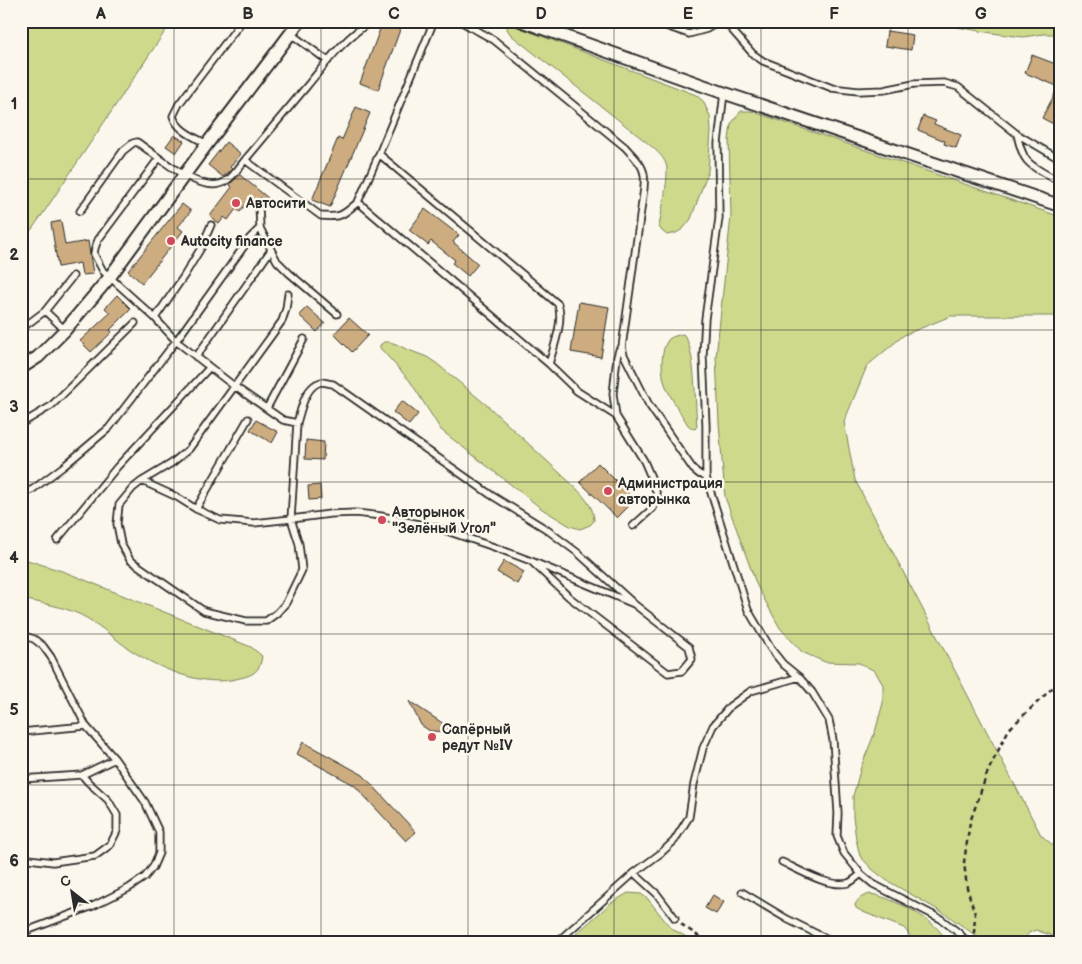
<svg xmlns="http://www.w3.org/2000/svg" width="1082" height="964" viewBox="0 0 1082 964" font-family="'Balsamiq Sans',sans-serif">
	<rect width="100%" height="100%" fill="#fbf7ec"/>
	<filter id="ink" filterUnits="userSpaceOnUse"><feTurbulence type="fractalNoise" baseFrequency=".02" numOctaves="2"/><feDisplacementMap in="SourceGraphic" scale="10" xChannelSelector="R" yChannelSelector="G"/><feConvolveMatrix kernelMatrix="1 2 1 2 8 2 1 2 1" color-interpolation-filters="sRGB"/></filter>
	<g filter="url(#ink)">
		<path fill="#ced98c" stroke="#7c825c" d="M 21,21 L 172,21 L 44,212 L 32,229 L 21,241 Z
			M 921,21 L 1061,21 L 1061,34 L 1043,34 L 1023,37 L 992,33 Z
			M 510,24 L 696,95 L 703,101 L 710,116 L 711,131 L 708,171 L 691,219 L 683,229 L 676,233 L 667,235 L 662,231 L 659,227 C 661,214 670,174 666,164 C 663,155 652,147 645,141 L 511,35 L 507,29 L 507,25 Z
			M 741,111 L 751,111 L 1061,217 L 1061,316 L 951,316 L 904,335 L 867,366 L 844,422 L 855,480 L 1041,835 L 1061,852 L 1061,939 L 1036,930 L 1030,932 L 1020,943 L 986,943 L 947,915 L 886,880 L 872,869 L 860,856 L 856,839 L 853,817 L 853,796 L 861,767 L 875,732 L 883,703 L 883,685 L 875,671 L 859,663 L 825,662 L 802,652 L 780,628 L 757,586 L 725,497 L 719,423 L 716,357 L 731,216 L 729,140 L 731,124 Z
			M 683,334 C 696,346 695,407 697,426 L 695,429 L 692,428 L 688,425 C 681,413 670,398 665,384 C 661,373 660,348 669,339 C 673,336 679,335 683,334 Z
			M 384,342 L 390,342 L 396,344 L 406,349 L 427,357 L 436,363 L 489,407 L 576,488 C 585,498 594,507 594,521 L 590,525 L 580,529 L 570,526 L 542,509 L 441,430 L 410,381 L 380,348 L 380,345 Z
			M 21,558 L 65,572 L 251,647 L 262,656 C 260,671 254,675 240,678 C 203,689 154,667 125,646 C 110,635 97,623 81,615 C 62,606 41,603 21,599 Z
			M 628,893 L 641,894 L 648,899 L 666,922 L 674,930 L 697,943 L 566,943 L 611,903 Z
			M 870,894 C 889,896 943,922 946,943 L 916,943 L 904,928 L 863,912 L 856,908 L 855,905 C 858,898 863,896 870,894 Z"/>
		<path fill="#cdad80" stroke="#2b2b2b" d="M 383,21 L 401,27 L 378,90 L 360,83 Z
			M 887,31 L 913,35 L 911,50 L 885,46 Z
			M 1032,55 L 1061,66 L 1061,76 L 1057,86 L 1025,73 Z
			M 1061,82 L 1061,128 L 1042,118 Z
			M 356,107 L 370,113 L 330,207 L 312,200 L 338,138 L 342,140 Z
			M 923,116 L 936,121 L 934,124 L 961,135 L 956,148 L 944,144 L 945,141 L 918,130 Z
			M 174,135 L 184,141 L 176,153 L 166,146 Z
			M 226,142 L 241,154 L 230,167 L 232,169 L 223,177 L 208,165 Z
			M 240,175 L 268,198 L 250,199 L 240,212 L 236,209 L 228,220 L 224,217 L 219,224 L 210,216 L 232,187 L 230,185 L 231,183 Z
			M 182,204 L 191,211 L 178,227 L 183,231 L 142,283 L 128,271 Z
			M 425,209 L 459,235 L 453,242 L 478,264 L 468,276 L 452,263 L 455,260 L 431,241 L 428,245 L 409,230 Z
			M 61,221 L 65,245 L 88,241 L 93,274 L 82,275 L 80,263 L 58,267 L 51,223 Z
			M 117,295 L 131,309 L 110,330 L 112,332 L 91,352 L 80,341 L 110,313 L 105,308 Z
			M 579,302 L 609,307 L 601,357 L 571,352 Z
			M 307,307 L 325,323 L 317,332 L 299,315 Z
			M 349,318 L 368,335 L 352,352 L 334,334 Z
			M 402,401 L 418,414 L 409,425 L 393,412 Z
			M 256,420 L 278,432 L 272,443 L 250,430 Z
			M 306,440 L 324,442 L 323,460 L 305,459 Z
			M 598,463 L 635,500 L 617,518 L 580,482 Z
			M 320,485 L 321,499 L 309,500 L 308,486 Z
			M 504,561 L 524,572 L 517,584 L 497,572 Z
			M 409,701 L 456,732 L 430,731 L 421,725 Z
			M 303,742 L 363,775 L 416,832 L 406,841 L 354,785 L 297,754 Z
			M 713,895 L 724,902 L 716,914 L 705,908 Z"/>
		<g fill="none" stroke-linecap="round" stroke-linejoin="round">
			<g stroke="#2b2b2b" stroke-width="9">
				<path id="service" d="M 460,21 L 494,40 L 625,147 C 632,155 643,164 644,175 C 645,179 644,184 644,188 L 622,347 L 624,355 L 649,405 L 693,469 L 699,474 L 706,477
					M 651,21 L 689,34 L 707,29 L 720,21
					M 724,21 L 753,54 L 763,61 L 832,88 L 858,91 L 884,90 L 914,84 L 944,83 L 958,87 L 1017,134 L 1061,160
					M 291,34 L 328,61
					M 724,93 L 718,143 L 719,218 L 705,319 L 703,356 L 706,425 L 706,477 L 748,610 L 771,649 L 783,664 L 799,677 L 812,692 L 829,720 L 833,740 L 838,813 L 837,836 L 844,853 L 861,874 L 873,884 L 941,919 L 959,933 L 968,943
					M 1017,134 C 1023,163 1028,164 1053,178
					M 207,144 C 194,137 177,130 173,116 L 179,104 L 242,21
					M 379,154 L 558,304 C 564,321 554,346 549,364
					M 159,158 C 174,169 207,194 226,181 C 233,177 240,166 245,160 L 321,216 C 341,218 343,215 358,202 L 549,364 L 577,391 L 616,416 L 644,461 L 653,482 L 657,495 L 653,508 L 633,526
					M 245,160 C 266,135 286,111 307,86 C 326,63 346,36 372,21
					M 358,202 L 379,154 L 434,21
					M 259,206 L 260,228 L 277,261 L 289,273 L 337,314
					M 80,211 L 123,151 L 133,143 L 137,142 L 159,158 L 98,240 L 95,248 L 94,254 L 103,271 L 155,318 L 176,341 L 234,386 L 283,420 L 297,423 L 291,519 L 330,514 L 356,513 L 381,516 L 438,528 L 494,547 L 531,561 L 569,597 L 668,673 L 682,671 L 692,659 L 689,647 L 634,604 L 531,561
					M 45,311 L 73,276
					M 155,318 L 184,276 L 201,248 L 211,225
					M 21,329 L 45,311 L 65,330
					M 196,357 L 271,250
					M 267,408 L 304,339
					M 616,416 L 613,394 L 617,357 L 619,350 L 622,347
					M 297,423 C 301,410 305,386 321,382 C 325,382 330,384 333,384 L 491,495 L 546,529 L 578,553 L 631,601
					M 21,424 L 51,406 L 135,323
					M 142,481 L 177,497 L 196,509 L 220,520 L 254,523 L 291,519 L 299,544 L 302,570 L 286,603 L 277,613 L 266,621 L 246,621 L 204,611 L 130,560 L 121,544 L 117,524 L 119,505 L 133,488 Z
					M 142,481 L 172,463 L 189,449 L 282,321 L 286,309 L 288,294
					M 21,495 L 33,489 L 64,466 L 109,428 L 176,341 L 250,238 L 260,228
					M 196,509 L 248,419
					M 57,540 L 117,467 L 209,368
					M 21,635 L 34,639 L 43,646 L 51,657 L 86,726 L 115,759 L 145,802 L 159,832 L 159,853 L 153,867 L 145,877 L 129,888 L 93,906 L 21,933
					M 21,732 L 86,726
					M 21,779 L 82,775 L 115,759
					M 21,858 L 53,862 L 95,856 L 110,845 L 117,831 L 117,815 L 108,800 L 88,782 L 82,775
					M 782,862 C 799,870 829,888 848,883 C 852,882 857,877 861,874
					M 634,873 L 657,894 L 675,918
					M 742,892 L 787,919 L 825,938 L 830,943
					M 556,943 L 634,873 L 661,853 L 674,841 L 689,817 L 694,784 L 703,748 L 713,726 L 730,706 L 751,691 L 799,677"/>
			</g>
			<g stroke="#2b2b2b" stroke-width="15">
				<path id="minor" d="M 522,21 L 724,93 L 1061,206
					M 21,368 L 38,357 L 65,330 L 109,278 L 207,144 L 300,21"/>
			</g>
			<path stroke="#2b2b2b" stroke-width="2.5" stroke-dasharray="5 4" stroke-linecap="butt" d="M 407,21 L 422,27
				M 681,924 L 698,936 L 712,943
				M 974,934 L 975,914 L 967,888 L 964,862 L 970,822 L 988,771 L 1009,729 L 1061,680"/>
			<use href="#service" stroke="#fbf7ec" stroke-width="5.5"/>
			<use href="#minor" stroke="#fbf7ec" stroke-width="11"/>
		</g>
	</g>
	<path fill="none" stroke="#2b2b2b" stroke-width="1" stroke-opacity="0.55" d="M 174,21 L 174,943M 321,21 L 321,943M 468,21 L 468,943M 614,21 L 614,943M 761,21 L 761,943M 908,21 L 908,943M 21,179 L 1061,179M 21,330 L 1061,330M 21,482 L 1061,482M 21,634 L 1061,634M 21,785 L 1061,785"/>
	<g fill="#d1495b" stroke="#fbf7ec" stroke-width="2">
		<circle cx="236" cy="203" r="5"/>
		<circle cx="171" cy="241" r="5"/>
		<circle cx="608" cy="491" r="5"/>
		<circle cx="382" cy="520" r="5"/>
		<circle cx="432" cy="737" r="5"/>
	</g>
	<g text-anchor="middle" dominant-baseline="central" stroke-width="5" stroke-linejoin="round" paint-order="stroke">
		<g font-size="14" font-weight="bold" fill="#2b2b2b" stroke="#fbf7ec" text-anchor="start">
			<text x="246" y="203">Автосити</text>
			<text x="181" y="241">Autocity finance</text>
			<text x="618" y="483">Администрация<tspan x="618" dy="16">авторынка</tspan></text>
			<text x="392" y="512">Авторынок<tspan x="392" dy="16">"Зелёный Угол"</tspan></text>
			<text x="442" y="729">Сапёрный<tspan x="442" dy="16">редут №IV</tspan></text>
		</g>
	</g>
	<rect width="1082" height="964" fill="none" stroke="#fbf7ec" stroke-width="55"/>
	<g transform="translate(72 892) rotate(329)" stroke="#fbf7ec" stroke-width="4" paint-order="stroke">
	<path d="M0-4L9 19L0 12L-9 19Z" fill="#2b2b2b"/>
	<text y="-8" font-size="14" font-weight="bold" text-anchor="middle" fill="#2b2b2b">С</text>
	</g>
	<rect x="28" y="28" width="1026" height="908" fill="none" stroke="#2b2b2b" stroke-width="2"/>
	<g font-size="16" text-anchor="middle" font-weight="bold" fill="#2b2b2b">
		<text x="101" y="19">A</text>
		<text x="248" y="19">B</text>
		<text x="394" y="19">C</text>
		<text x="541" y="19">D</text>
		<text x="688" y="19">E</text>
		<text x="834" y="19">F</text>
		<text x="981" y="19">G</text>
		<text x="14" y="109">1</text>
		<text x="14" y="260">2</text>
		<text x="14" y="412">3</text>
		<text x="14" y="563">4</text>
		<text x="14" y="715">5</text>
		<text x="14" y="866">6</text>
	</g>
</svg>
